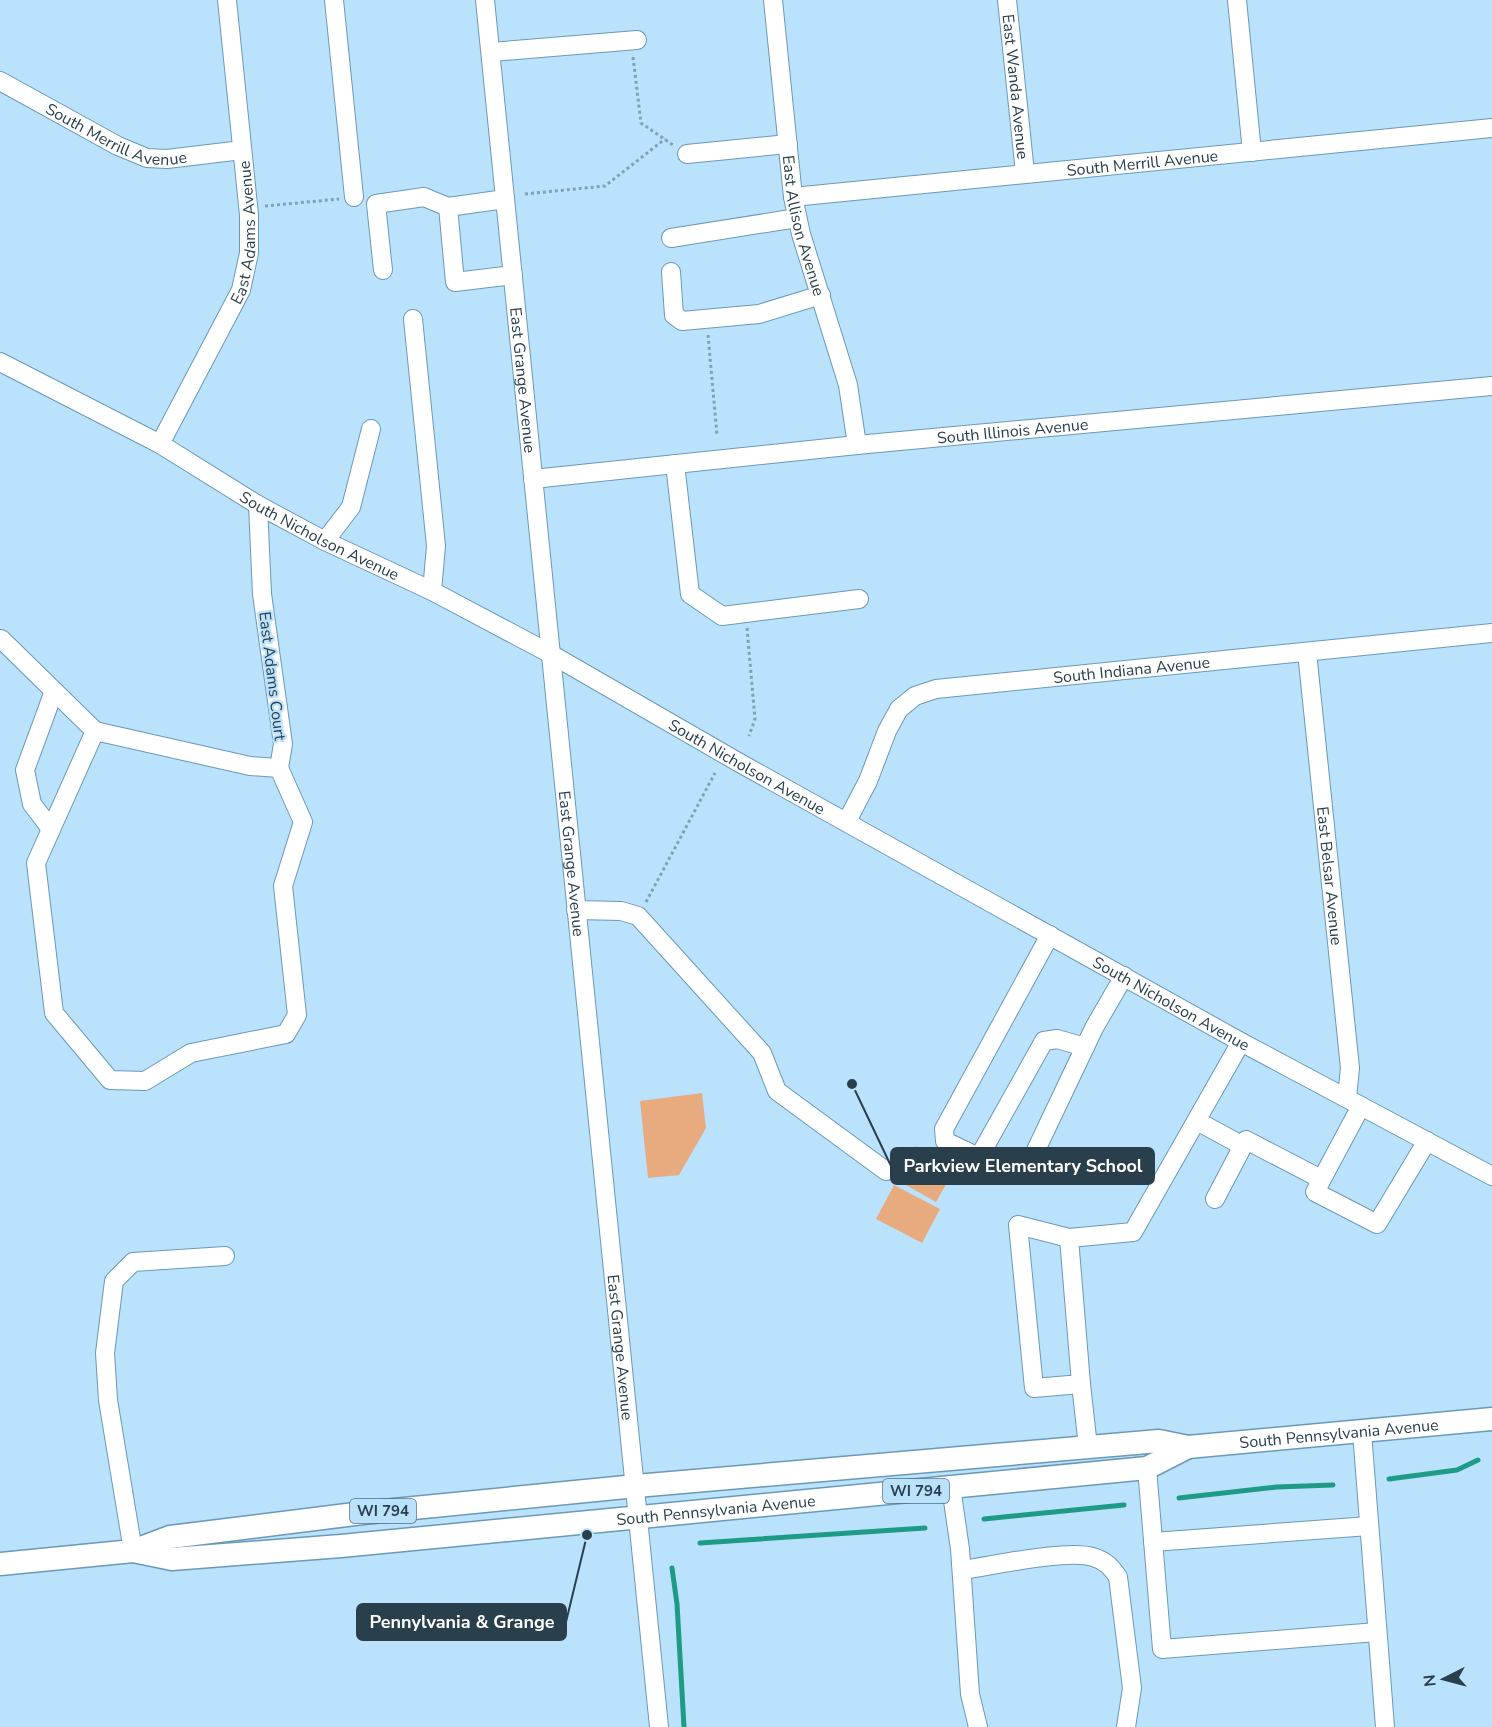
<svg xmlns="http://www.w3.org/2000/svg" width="1492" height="1727" font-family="'Nunito Sans',sans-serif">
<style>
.green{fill:#e8ab80}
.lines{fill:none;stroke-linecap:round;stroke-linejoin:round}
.stream{stroke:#1e9b84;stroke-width:5}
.minor-casing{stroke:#6999b7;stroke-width:20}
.major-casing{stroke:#6999b7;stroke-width:25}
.path{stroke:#81a1b6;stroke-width:3;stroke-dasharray:3 3;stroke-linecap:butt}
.minor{stroke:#fff;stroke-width:18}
.major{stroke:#fff;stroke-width:22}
.labels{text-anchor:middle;stroke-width:4.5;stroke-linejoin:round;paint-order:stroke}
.shield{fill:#bae2fc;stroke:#557081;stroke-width:1.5}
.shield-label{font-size:15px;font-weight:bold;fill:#2a3f4c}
.street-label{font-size:16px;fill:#2a3f4c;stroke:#bae2fc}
.leader{fill:none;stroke:#2a3f4c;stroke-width:2}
.callout-dot{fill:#2a3f4c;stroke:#bae2fc;stroke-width:2}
.callout{fill:#2a3f4c;stroke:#2a3f4c;stroke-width:2}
.callout-label{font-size:18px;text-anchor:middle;font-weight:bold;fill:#fff}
</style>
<rect width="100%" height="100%" fill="#bae2fc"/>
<path class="green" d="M702,1093L706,1128L679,1175L648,1178L640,1101Z
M916,1146L955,1169L936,1202L897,1180Z
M894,1185L940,1209L922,1243L876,1219Z"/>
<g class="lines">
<path class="stream" d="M1389,1479L1457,1470L1478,1460
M1179,1498L1277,1487L1333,1485
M984,1519L1124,1505
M700,1543L925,1528
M672,1568L677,1604L684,1727"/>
<defs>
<g id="minor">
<path d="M334,0L354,197"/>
<path id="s1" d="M485,0L659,1727"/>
<path id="s2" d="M773,0L793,197L801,234L848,385L857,445"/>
<path id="s3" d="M1007,0L1025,173"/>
<path d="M1237,0L1252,152"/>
<path d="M491,52L637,40"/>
<path id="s4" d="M0,81L118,146L147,158L167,159L242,150"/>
<path d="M687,154L788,144"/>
<path id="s5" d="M793,197L1492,128"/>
<path d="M505,199L448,207L455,282L513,275"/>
<path d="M671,238L797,218"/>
<path d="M383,270L376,204L424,197L448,207"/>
<path d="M671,272L674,315L682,321L759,314L821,295"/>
<path d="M413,319L436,546L432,591"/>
<path id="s6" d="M0,362L160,444L258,505L325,541L432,591L549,653L738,762L1241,1042L1492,1176"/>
<path id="s7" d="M160,444L241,290L249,253V215L227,0"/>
<path d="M675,464L690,594L722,616L859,599"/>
<path id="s8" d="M533,479L857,445L1492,386"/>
<path d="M325,541L351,507L371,429"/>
<path d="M1,639L95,731"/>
<path id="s9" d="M1307,652L1350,1068L1347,1098"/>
<path d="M95,731L36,863L54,1013L110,1080L145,1081L191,1053L286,1034L297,1015L283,886L303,822L279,768"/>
<path d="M95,731L250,766L279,768L283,744L262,594L258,505"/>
<path id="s10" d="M847,821L868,781L887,731L899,709L915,696L936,689L1492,633"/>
<path d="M51,829L32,804L25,770L54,691"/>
<path d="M576,910L621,911L638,916L762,1053L777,1091L886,1171"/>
<path d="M1050,935L944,1129L945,1141L1016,1175H1021L1027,1169L1094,1028L1124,976"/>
<path d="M1361,1106L1315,1192L1377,1224L1427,1141"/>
<path d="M1197,1121L1243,1146"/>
<path d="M979,1157L1044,1041L1057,1039L1085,1047"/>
<path d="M1215,1199L1246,1140L1321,1179"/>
<path d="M1069,1238L1081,1384L1034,1388L1018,1225L1069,1238L1133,1232L1241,1042"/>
<path d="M1081,1384L1088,1447"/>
<path d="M1362,1432L1385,1727"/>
<path d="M1147,1468L1162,1649L1377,1632"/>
<path d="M951,1487L960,1549L970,1694L978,1727"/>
<path d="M1153,1542L1369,1526"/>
<path d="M133,1551L108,1400L105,1353L114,1281L133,1262L225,1256"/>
<path d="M962,1570C992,1566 1067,1549 1093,1557C1106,1561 1111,1567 1118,1577L1132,1688L1126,1727"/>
</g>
<g id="major">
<path id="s11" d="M133,1551L172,1559L341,1546L1147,1468L1188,1447"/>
<path id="s12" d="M0,1564L133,1551L170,1537L363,1513L636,1486L1159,1441L1188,1447L1492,1419"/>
</g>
</defs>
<use href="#minor" class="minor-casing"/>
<use href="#major" class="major-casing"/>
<path class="path" d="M633,57L641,123L673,145
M525,194L605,186L665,139
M265,206L339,199
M708,335L717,435
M747,628L755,719L749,736
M646,902L715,773"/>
<use href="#minor" class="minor"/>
<use href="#major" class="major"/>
</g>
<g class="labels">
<g class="shield">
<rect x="883" y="1479" width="66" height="24" rx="4.5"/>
<rect x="350" y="1499" width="66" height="24" rx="4.5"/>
</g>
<g class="shield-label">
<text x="916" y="1496">WI 794</text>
<text x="383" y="1516">WI 794</text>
</g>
<g class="street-label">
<text dy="6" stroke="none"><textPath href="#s3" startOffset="87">East Wanda Avenue</textPath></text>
<text dy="6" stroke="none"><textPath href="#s4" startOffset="130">South Merrill Avenue</textPath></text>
<text dy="6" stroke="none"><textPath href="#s5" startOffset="351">South Merrill Avenue</textPath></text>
<text dy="6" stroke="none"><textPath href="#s2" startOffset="228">East Allison Avenue</textPath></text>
<text dy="6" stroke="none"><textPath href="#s7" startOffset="232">East Adams Avenue</textPath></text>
<text dy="6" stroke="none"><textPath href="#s1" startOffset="382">East Grange Avenue</textPath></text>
<text dy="6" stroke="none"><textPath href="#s8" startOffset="482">South Illinois Avenue</textPath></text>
<text dy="6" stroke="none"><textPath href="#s6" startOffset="364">South Nicholson Avenue</textPath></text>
<text dy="6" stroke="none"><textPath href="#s10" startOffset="363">South Indiana Avenue</textPath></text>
<text transform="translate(273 676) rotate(83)" y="6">East Adams Court</text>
<text dy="6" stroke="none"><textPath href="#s6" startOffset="850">South Nicholson Avenue</textPath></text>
<text dy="6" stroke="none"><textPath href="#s1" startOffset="868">East Grange Avenue</textPath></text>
<text dy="6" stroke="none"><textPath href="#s9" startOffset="225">East Belsar Avenue</textPath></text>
<text dy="6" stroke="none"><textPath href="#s6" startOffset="1336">South Nicholson Avenue</textPath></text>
<text dy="6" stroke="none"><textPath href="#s1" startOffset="1354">East Grange Avenue</textPath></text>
<text dy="6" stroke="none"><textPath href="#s12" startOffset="1348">South Pennsylvania Avenue</textPath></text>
<text dy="6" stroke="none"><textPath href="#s11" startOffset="586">South Pennsylvania Avenue</textPath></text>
</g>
</g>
<path class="leader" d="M852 1084L891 1166M587 1535L566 1622"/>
<g class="callout-dot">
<circle cx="852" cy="1084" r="6"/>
<circle cx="587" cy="1535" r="6"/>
</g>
<g class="callout">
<rect x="891" y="1148" width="263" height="36" rx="6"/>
<rect x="357" y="1604" width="209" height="36" rx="6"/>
</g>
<g class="callout-label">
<text x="1023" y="1172">Parkview Elementary School</text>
<text x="462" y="1628">Pennylvania &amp; Grange</text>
</g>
<g transform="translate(1444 1679) rotate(264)" stroke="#bae2fc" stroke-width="4.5" paint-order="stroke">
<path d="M0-4.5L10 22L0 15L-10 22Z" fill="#2a3f4c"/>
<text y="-9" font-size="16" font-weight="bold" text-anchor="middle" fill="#2a3f4c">N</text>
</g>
</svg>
